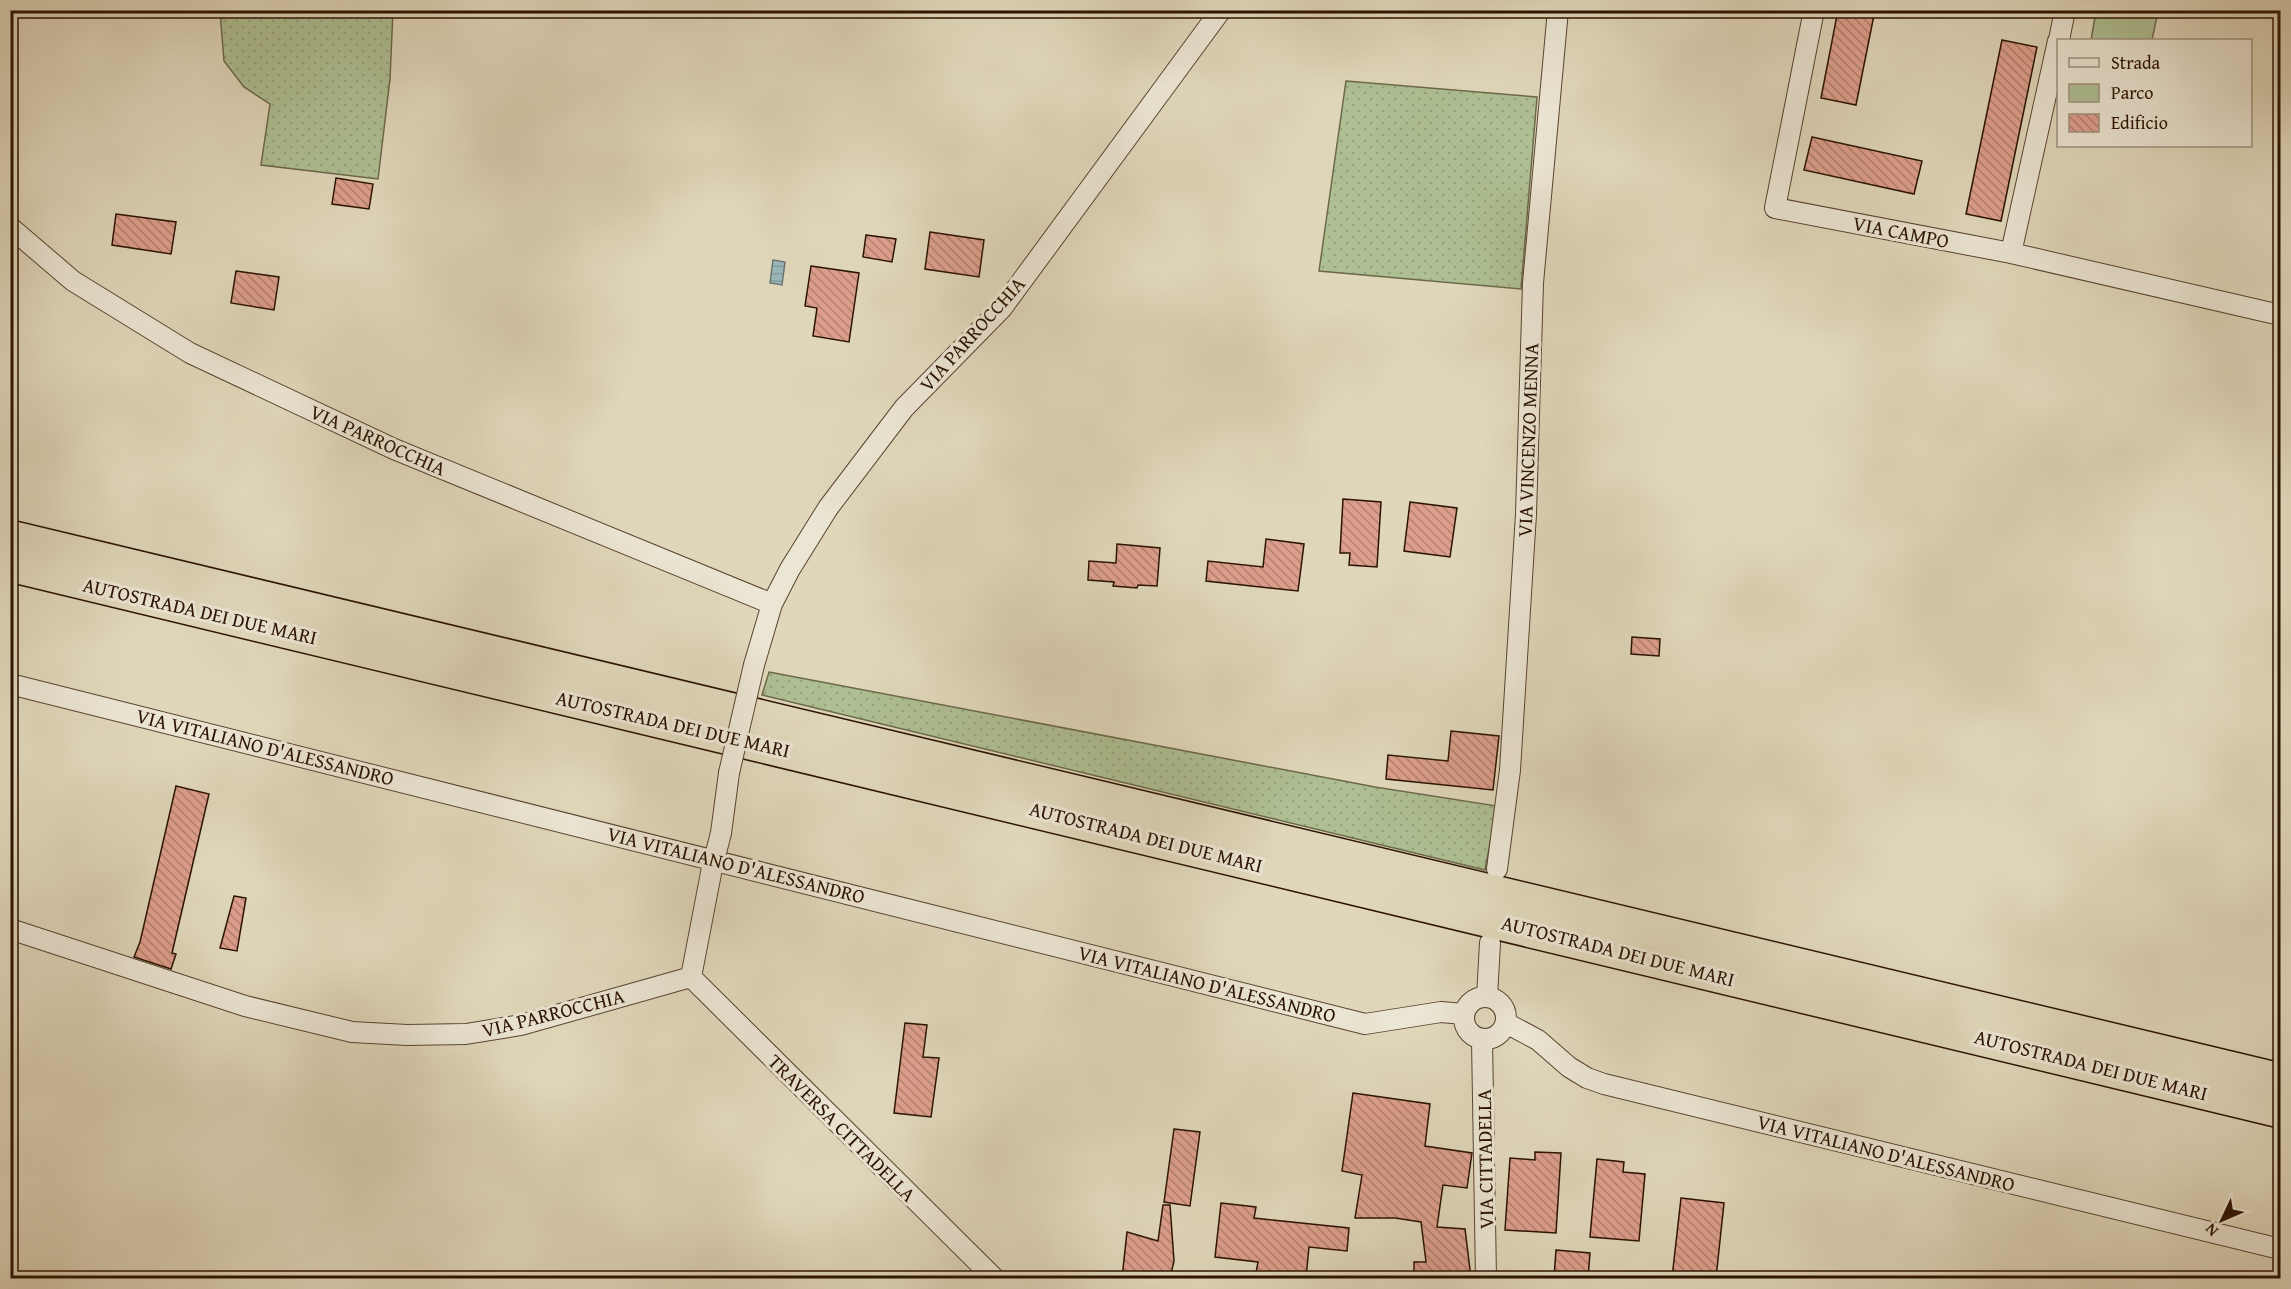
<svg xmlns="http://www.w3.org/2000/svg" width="2291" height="1289" font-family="'Gentium Book Plus',serif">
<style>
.green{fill:url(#green-dots);stroke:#6c694a;stroke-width:1.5}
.pitch{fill:#aebf93;stroke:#6c694a;stroke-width:1.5}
.water{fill:url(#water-rules);stroke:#6d7571;stroke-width:1.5}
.building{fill:url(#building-back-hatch);stroke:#2b1301;stroke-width:1.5}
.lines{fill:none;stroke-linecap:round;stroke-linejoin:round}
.street-casing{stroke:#584430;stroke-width:22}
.highway-casing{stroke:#2b1301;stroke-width:36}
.street{stroke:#ebe5d3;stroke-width:20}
.highway{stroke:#e0d7bb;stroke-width:33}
.street-bridge-casing{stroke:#584430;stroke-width:22;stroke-linecap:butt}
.street-bridge{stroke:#ebe5d3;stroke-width:20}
.labels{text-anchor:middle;stroke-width:6;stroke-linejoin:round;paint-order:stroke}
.street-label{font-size:20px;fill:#2b1301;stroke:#ebe5d3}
</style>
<defs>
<pattern id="green-dots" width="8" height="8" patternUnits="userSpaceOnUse" patternTransform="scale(1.5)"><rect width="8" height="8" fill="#aebf93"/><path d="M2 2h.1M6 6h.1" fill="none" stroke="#96a37d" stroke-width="1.8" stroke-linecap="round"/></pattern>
<pattern id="water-rules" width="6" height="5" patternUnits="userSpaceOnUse" patternTransform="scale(1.5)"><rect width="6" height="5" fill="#99b7bb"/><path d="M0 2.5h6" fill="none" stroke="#849c9f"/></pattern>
<pattern id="building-back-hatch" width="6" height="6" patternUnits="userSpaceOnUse" patternTransform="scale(1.5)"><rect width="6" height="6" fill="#dd9f8d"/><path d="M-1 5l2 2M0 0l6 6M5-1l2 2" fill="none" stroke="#b38071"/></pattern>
</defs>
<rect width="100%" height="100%" fill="#e0d7bb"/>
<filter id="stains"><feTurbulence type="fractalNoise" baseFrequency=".00333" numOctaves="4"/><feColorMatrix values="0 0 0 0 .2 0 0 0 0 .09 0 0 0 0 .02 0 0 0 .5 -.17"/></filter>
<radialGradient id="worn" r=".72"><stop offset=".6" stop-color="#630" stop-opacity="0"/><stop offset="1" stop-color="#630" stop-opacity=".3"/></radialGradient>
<path class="green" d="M220,11H393L390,79L378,179L261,165L270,104L244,87L224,61Z
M1346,81L1537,97L1521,289L1319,271Z
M769,672L1375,787L1497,806L1485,870L762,695Z"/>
<path class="pitch" d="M2096,11H2158L2152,40H2091Z"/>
<path class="water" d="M773,260L785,262L782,285L770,283Z"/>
<path class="building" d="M1838,10H1875L1856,105L1821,98Z
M2002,40L2037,47L2001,221L1966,214Z
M1812,137L1922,161L1914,194L1804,170Z
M336,178L373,184L369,209L332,204Z
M116,214L176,222L171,254L112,245Z
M930,232L984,240L979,277L925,269Z
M866,235L896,239L892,262L863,257Z
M811,266L859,273L849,342L813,336L817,308L805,306Z
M236,271L279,277L274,310L231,303Z
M1343,499L1381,502L1377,567L1349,565L1350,553H1340Z
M1410,502L1457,508L1450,557L1404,551Z
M1266,539L1304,544L1298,591L1206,581L1208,561L1263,567Z
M1117,544L1160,548L1157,586L1138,585L1137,588L1113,586L1114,582L1088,580L1089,561L1116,563Z
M1632,637L1660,639L1659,656L1631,654Z
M1451,731L1499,736L1493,790L1386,779L1388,755L1448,761Z
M176,786L209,794L172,953L176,954L171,969L134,957L140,942Z
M234,896L246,898L237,951L220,948Z
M905,1023L927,1025L923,1057L939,1058L931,1117L894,1113Z
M1353,1093L1430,1104L1425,1146L1472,1153L1467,1188L1443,1185L1437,1227L1465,1229L1471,1278H1414V1262H1426L1421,1222L1395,1218H1355L1362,1175L1342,1171Z
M1174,1129L1200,1132L1190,1206L1164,1202Z
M1535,1152L1561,1153L1556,1233L1505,1230L1510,1158L1535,1160Z
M1597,1159L1624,1162L1623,1172L1645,1174L1639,1241L1590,1237Z
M1681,1198L1724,1203L1716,1278H1672Z
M1221,1203L1256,1207L1254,1218L1349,1228L1347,1251L1309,1247L1306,1278H1255L1258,1262L1215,1257Z
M1163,1205H1170L1174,1261L1170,1278H1122L1127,1232L1158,1241Z
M1556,1250L1590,1253L1588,1278H1554Z"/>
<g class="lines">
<defs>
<path id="street" d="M1814,10L1775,208L2011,253L2280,315
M2059,40L2065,10
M10,227L73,281L190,353L394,449L772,604
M2011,253L2058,41
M754,665L772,604L790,569L828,508L904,408L1002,308L1221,10
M10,684L1365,1024L1441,1012L1464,1014
M721,833L729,773
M1497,869L1510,770L1526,514L1533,283L1558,10
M10,929L245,1006L352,1032L407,1035L466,1034L521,1025L691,977L712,868
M691,977L994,1278
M1464 1018a21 21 0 1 1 42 0a21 21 0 1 1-42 0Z
M1487,997L1490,943
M1506,1023L1538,1040L1569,1067L1587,1078L1604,1084L2280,1249
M1482,1040L1486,1278"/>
<path id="highway" d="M10,537L2280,1080
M10,565L2280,1111"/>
</defs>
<use href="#street" class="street-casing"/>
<use href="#highway" class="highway-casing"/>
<use href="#street" class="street"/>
<use href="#highway" class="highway"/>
<defs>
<path id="street-bridge" d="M729,773L754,665
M712,868L721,833"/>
</defs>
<use href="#street-bridge" class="street-bridge-casing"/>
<use href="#street-bridge" class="street-bridge"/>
</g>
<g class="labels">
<g class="street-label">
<text transform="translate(1901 232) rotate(11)" y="7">VIA CAMPO</text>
<text transform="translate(972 334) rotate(-48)" y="7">VIA PARROCCHIA</text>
<text transform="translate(378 440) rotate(24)" y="7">VIA PARROCCHIA</text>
<text transform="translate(1528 440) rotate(-88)" y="7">VIA VINCENZO MENNA</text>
<text transform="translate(200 611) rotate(13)" y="7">AUTOSTRADA DEI DUE MARI</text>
<text transform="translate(673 724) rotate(13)" y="7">AUTOSTRADA DEI DUE MARI</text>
<text transform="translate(265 747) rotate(14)" y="7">VIA VITALIANO D'ALESSANDRO</text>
<text transform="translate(1146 837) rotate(14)" y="7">AUTOSTRADA DEI DUE MARI</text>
<text transform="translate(736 865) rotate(14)" y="7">VIA VITALIANO D'ALESSANDRO</text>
<text transform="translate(1618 951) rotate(14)" y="7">AUTOSTRADA DEI DUE MARI</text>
<text transform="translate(1207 984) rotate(14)" y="7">VIA VITALIANO D'ALESSANDRO</text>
<text transform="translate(553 1013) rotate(-14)" y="7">VIA PARROCCHIA</text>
<text transform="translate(2091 1065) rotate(14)" y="7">AUTOSTRADA DEI DUE MARI</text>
<text transform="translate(842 1128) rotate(45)" y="7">TRAVERSA CITTADELLA</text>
<text transform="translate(1886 1153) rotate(14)" y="7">VIA VITALIANO D'ALESSANDRO</text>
<text transform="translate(1485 1159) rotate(-91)" y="7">VIA CITTADELLA</text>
</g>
</g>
<rect width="2291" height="1289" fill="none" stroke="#e0d7bb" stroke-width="36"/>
<rect x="12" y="12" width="2267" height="1265" fill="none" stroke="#2b1301" stroke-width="3"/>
<rect x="18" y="18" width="2255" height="1253" fill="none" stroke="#2b1301" stroke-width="1.5"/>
<rect x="2057" y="39" width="195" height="108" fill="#ebe5d3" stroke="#9e917f" stroke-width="1.5"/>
<rect x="2069" y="58" width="30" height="9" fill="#ebe5d3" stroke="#9e917f" stroke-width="1.5"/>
<text x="2111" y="69" font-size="18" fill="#2b1301">Strada</text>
<rect x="2069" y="84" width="30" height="18" fill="#aebf93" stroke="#9e917f" stroke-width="1.5"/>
<text x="2111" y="99" font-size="18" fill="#2b1301">Parco</text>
<rect x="2069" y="114" width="30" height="18" fill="url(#building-back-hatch)" stroke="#9e917f" stroke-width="1.5"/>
<text x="2111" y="129" font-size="18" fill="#2b1301">Edificio</text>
<g transform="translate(2222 1220) rotate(226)" stroke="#ebe5d3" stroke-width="4.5" paint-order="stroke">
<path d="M0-4.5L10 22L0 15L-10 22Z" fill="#2b1301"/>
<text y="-9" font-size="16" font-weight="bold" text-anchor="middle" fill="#2b1301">N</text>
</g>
<rect width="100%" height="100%" filter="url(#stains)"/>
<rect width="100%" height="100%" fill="url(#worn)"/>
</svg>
